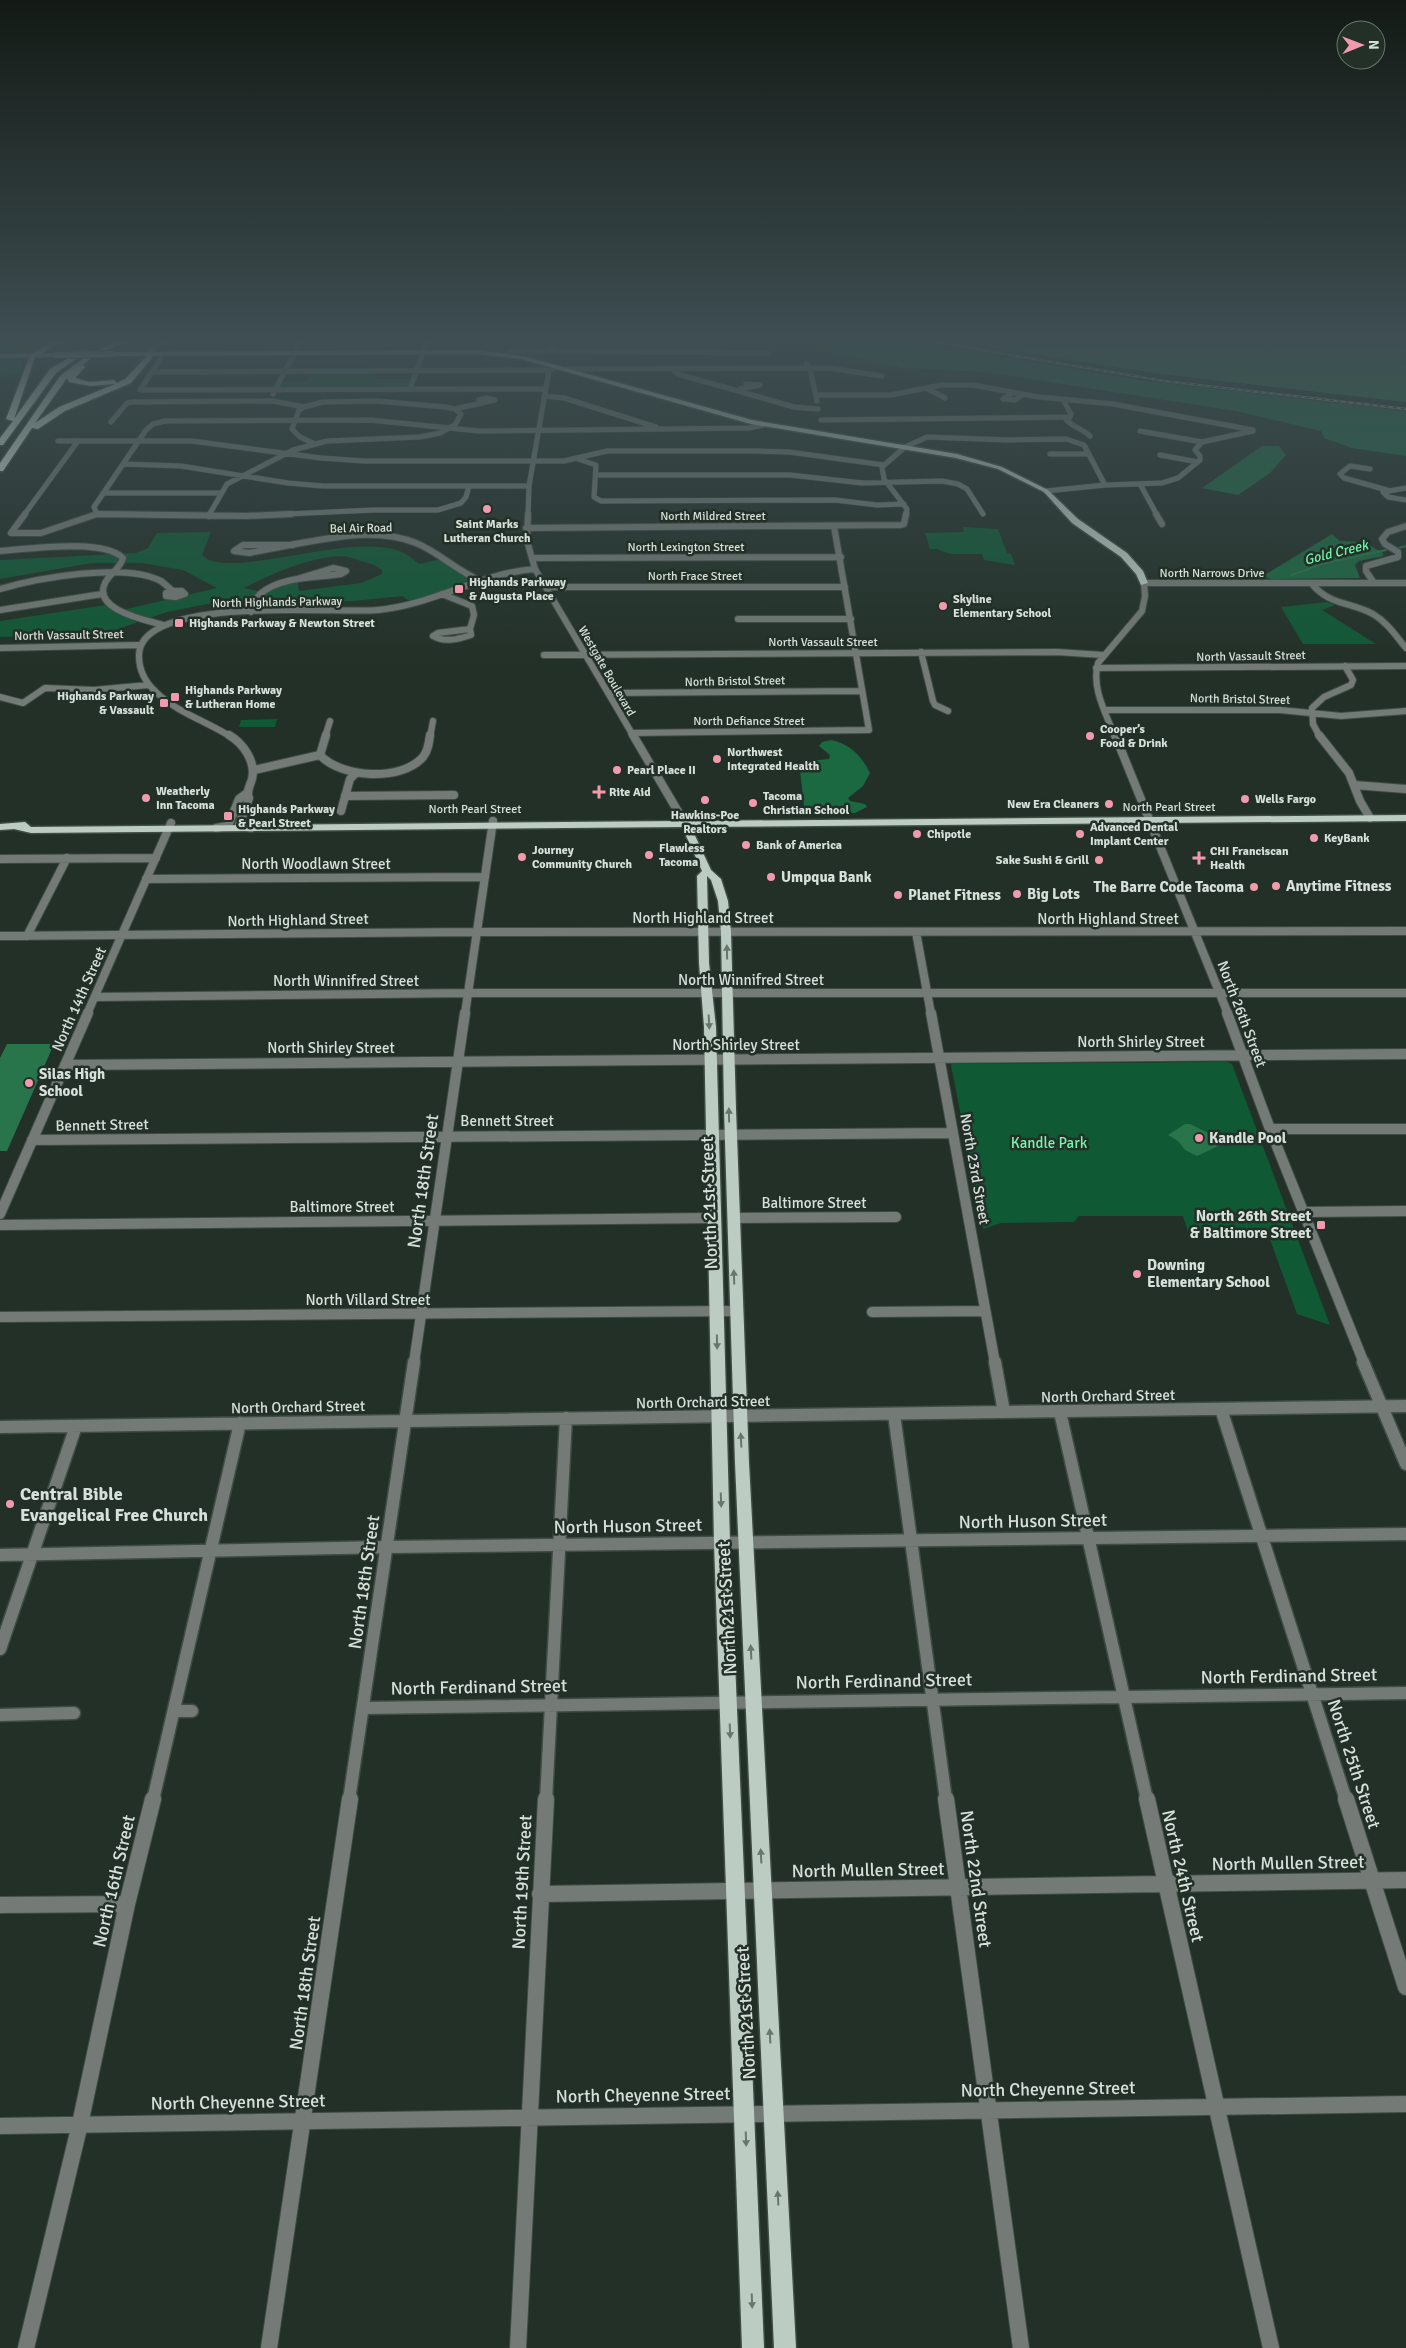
<svg xmlns="http://www.w3.org/2000/svg" width="1406" height="2348" font-family="Signika,sans-serif">
<style>
.green{fill:#105935;fill-rule:evenodd}
.forest{fill:#1a6941}
.water{fill:#28754b}
.lines{fill:none;stroke-linecap:round;stroke-linejoin:round}
.stream{stroke:#28754b;stroke-width:2}
.minor-far5-casing{stroke:#3f4c44;stroke-width:6}
.minor-far4-casing{stroke:#3f4c44;stroke-width:8}
.minor-far3-casing{stroke:#3f4c44;stroke-width:10}
.minor-far2-casing{stroke:#3f4c44;stroke-width:12}
.minor-far1-casing{stroke:#3f4c44;stroke-width:15}
.minor-casing{stroke:#3f4c44;stroke-width:18}
.major-casing{stroke:#3f4c44;stroke-width:3}
.highway-casing{stroke:#3f4c44;stroke-width:3}
.minor-far5{stroke:#747b76;stroke-width:5}
.minor-far4{stroke:#747b76;stroke-width:6}
.minor-far3{stroke:#747b76;stroke-width:8}
.minor-far2{stroke:#747b76;stroke-width:10}
.minor-far1{stroke:#747b76;stroke-width:12}
.minor{stroke:#747b76;stroke-width:16}
.major{fill:#bdccc2;fill-rule:evenodd}
.highway{fill:#daebdf;fill-rule:evenodd}
.rail-casing{stroke:#8d9890;stroke-width:2.5}
.rail{stroke:#223027;stroke-width:1;stroke-dasharray:4;stroke-linecap:butt}
.major-bridge-casing{stroke:#3f4c44;stroke-width:8;stroke-linecap:butt}
.major-bridge{stroke:#bdccc2;stroke-width:6}
.oneway{fill:#68766d}
.poi-dot{fill:#f29aad;stroke:#223027;stroke-width:2}
.labels{text-anchor:middle;stroke-width:5;stroke-linejoin:round;paint-order:stroke}
.far-street-label{font-size:12px;fill:#d7e0da;stroke:#223027}
.far-poi-label{font-size:12px;font-weight:bold;fill:#d7e0da;stroke:#223027;text-anchor:start}
.far-water-label{font-size:14px;font-style:italic;fill:#71f2a9;stroke:#223027}
.street-label{font-size:15px;fill:#d7e0da;stroke:#223027}
.poi-label{font-size:15px;font-weight:bold;fill:#d7e0da;stroke:#223027;text-anchor:start}
.park-label{font-size:15px;fill:#76f7ad;stroke:#223027}
.near-street-label{font-size:18px;fill:#d7e0da;stroke:#223027}
.near-poi-label{font-size:18px;font-weight:bold;fill:#d7e0da;stroke:#223027;text-anchor:start}
</style>
<rect width="100%" height="100%" fill="#223027"/>
<path class="green" d="M0,358L23,359L20,374L0,375Z
M377,371L374,379H411L407,388H279L283,381H307L311,372Z
M963,527L998,529L1007,553L1011,554L1015,565L984,560L982,554H950L937,549H930L925,533L964,532Z
M211,532L202,555C228,583 358,527 406,554C411,557 415,561 419,564L441,559L479,580L415,604L402,596L354,601L207,604L167,612L104,634L0,637V621L106,605L118,611L217,588L183,570L142,563H92L0,579V560L136,553L148,548L157,533ZM345,556L374,565L382,570V574L361,583L299,591L297,579L261,592L244,588C273,573 312,556 345,556Z
M1327,602L1335,605L1322,610L1376,644H1303L1281,607Z
M277,719L275,727H239L241,720Z
M1227,1062L1232,1064L1330,1325L1297,1314L1268,1234L1242,1230L1188,1231L1183,1216H1079L1074,1222L1001,1223L983,1229L951,1065L952,1064Z"/>
<path class="forest" d="M6,338H54L15,354H0V345Z
M740,338H896L1146,381L1406,411V456L1352,448L1324,438L1321,431L1236,411L986,372L903,368L792,343Z
M1262,446H1279L1286,455L1270,473L1238,495L1202,488Z
M1332,534L1340,541L1364,542L1383,553V556L1359,561L1355,565L1360,578L1271,579L1263,576Z
M831,740C851,744 862,757 870,773L863,786L848,798L850,801L865,804L867,807L855,813L805,814L799,762L829,759L830,755L819,746L822,742Z"/>
<path class="water" d="M932,338H1406V402L1161,374Z
M7,1044H54L7,1151H0V1058Z
M1185,1124H1190L1210,1134L1227,1136L1216,1147L1197,1156L1185,1150L1178,1141L1168,1135Z"/>
<g class="lines">
<path class="stream" d="M1399,548L1406,546
M1292,575L1322,564L1386,550"/>
<defs>
<path id="minor-far5" d="M551,351L553,338
M149,354L155,346L169,338
M506,354L514,351L768,353
M161,358L140,390L546,389
M806,364L810,368L817,401
M565,369L829,368L882,376
M672,369L678,374L794,407L818,409
M152,372L549,370
M926,388L945,398
M410,389L428,338
M740,389L760,385L746,384L748,387
M1013,393L1003,399L1015,400L1022,395
M273,394L301,341
M816,395H891L941,385H973L1039,397L1113,404L1253,430
M544,396L564,398L656,427
M304,407L299,410L292,429L300,437L313,443
M455,409L495,400L487,398L479,400L481,402
M1065,418C1071,427 1082,428 1090,436
M821,420L1070,417L1071,414L1063,400
M111,422L127,403L132,402L273,401L304,407L323,402L376,401L446,407L455,409L461,414L455,425L440,433L420,437L327,441L293,450L227,484L209,515
M1140,431L1202,442
M58,441H192L321,458L364,461H564L607,451H756L789,452L884,465
M1050,454H1089
M1160,455L1198,462
M578,459L596,465L594,497L601,501L835,500L877,505L904,504
M123,464L181,466L288,483L323,486H529
M1370,469L1350,466L1340,474L1344,478L1387,490
M596,475H790L862,483L942,481L958,484L967,489L983,514
M1140,484L1157,515
M1406,488L1383,492L1388,497L1406,500
M1046,491L1105,485L1162,483L1178,478L1200,460V456L1195,450L1202,442L1253,431
M103,493H220
M97,514L184,515
M24,515L78,441
M94,515L97,514L94,507L146,430L153,424L165,421L370,420L479,431L749,428L763,425
M265,515L374,510H438L461,503L466,497L469,486
M528,515L529,486L549,370L556,367
M906,515L907,509L884,479L882,467L905,447L927,437L1008,440L1066,439L1084,445L1105,485"/>
<path id="minor-far4" d="M25,514L11,533H41L97,514
M97,514L247,516L291,514
M528,514L527,541L535,569L634,737
M1156,514L1162,524
M209,516L210,514
M526,528L901,525L904,524L906,514
M243,545H290L249,553L234,551Z
M290,545H293
M290,545C330,538 376,527 416,543C438,552 456,570 479,580
M0,551C29,549 103,538 123,558C120,569 110,573 105,583C92,610 146,620 163,625
M532,558L841,557
M1311,583C1330,606 1349,601 1373,614C1387,622 1396,636 1406,648
M1374,583L1366,571V566L1398,557V552L1385,544L1382,539L1388,532L1406,526
M546,587H845
M0,589C38,578 125,562 161,581C165,584 169,588 173,591
M173,591H182L185,594L176,597L166,596V593Z
M442,594L472,606L474,615L470,629
M0,610L102,594
M251,612C253,606 255,598 260,594C281,576 316,578 341,574L346,571L333,568L297,579
M738,619H851
M470,629L471,635C459,639 445,643 433,636L438,633Z
M0,648L139,645
M921,652L933,701L935,705L948,711
M544,655L1057,652L1103,655
M1096,668L1406,666
M608,693L862,691
M0,697L23,703L45,688L94,690L148,685
M1104,710H1280L1341,716L1406,711
M631,733L869,730L834,526
M231,737C208,722 176,712 156,692C146,683 139,670 139,656C138,594 336,614 378,610C433,605 480,573 535,569
M325,737L330,721
M430,737L433,721
M1115,737C1106,713 1091,688 1098,663L1142,611L1145,596L1144,583H1406
M1320,737L1313,724L1312,708L1324,697L1351,685L1353,680L1345,666"/>
<path id="minor-far3" d="M229,735C244,744 256,762 252,779C250,786 246,791 249,798L239,825L251,828
M326,735L320,755C341,778 401,782 423,757C428,751 429,743 430,735
M633,735L683,820
M1115,735L1228,1014
M1319,735L1349,773L1360,801L1370,818
M254,770L320,755
M1354,785L1406,789
M345,796L454,795
M341,811L350,779L356,773
M216,828L228,826L239,799L247,793
M0,859L156,858
M146,879L485,877
M916,932L931,1014
M0,936L477,932L1406,931
M27,936L67,858
M96,997L468,993H1406
M87,1014L171,823
M465,1014L493,821"/>
<path id="minor-far2" d="M931,1013L995,1363
M1227,1013L1270,1129L1364,1363
M65,1065L1406,1054
M1270,1129H1406
M32,1140L953,1133
M1304,1212L1406,1211
M0,1214L88,1013
M733,1218L896,1217
M0,1225L714,1218
M872,1312L985,1311
M0,1317L735,1311
M414,1363L465,1013"/>
<path id="minor-far1" d="M995,1362L1004,1412
M1363,1362L1406,1464
M1221,1409L1346,1800
M1060,1412L1147,1800
M894,1414L946,1800
M0,1427L1406,1406
M0,1555L387,1547L1406,1534
M0,1649L76,1426
M363,1708L1406,1693
M175,1711H192
M0,1715L74,1713
M153,1800L240,1423
M349,1800L414,1362
M546,1800L566,1418"/>
<path id="minor" d="M946,1799L1021,2348
M1147,1799L1271,2348
M1346,1799L1406,1987
M540,1894L1406,1880
M0,1905L127,1904
M0,2126L1406,2104
M26,2348L80,2124L127,1904L153,1799
M269,2348L350,1799
M518,2348L546,1799"/>
<path id="major" d="M477,350L523,356L752,420L957,454L1002,467L1048,490L1078,519L1127,553L1143,571L1148,583L1141,585L1136,574L1121,557L1072,523L1044,492L998,469L956,458L751,424L521,359L477,354L112,356L109,354L112,352Z
M0,354L56,353L59,355L56,357L0,358Z
M1406,815V821L691,827L711,870L721,879L728,901L731,932L736,1109L749,1463L796,2348H774L735,1463L724,1109L721,932L718,901L711,880L707,876L709,963L716,1027L730,1543L764,2348H742L714,1543L704,1027L699,963L697,876L702,871L682,827L31,833L14,829L0,830V824L25,822L31,827L679,821L680,818L683,817L688,821Z"/>
<path id="highway" d="M66,338H77L55,345L35,357L14,419L50,369L82,350L87,351L56,373L3,445H0V438L13,421L6,419L30,355L51,343Z
M124,338H133L92,357L83,365L85,367L75,378L90,382L114,380L117,383L125,379L146,357L147,353H151L152,358L131,383L65,411L38,429L32,428L3,471H0V463L60,376L88,355ZM67,378L69,382L90,386L115,384L59,407L35,423Z"/>
</defs>
<use href="#minor-far5" class="minor-far5-casing"/>
<use href="#minor-far4" class="minor-far4-casing"/>
<use href="#minor-far3" class="minor-far3-casing"/>
<use href="#minor-far2" class="minor-far2-casing"/>
<use href="#minor-far1" class="minor-far1-casing"/>
<use href="#minor" class="minor-casing"/>
<use href="#major" class="major-casing"/>
<use href="#highway" class="highway-casing"/>
<use href="#minor-far5" class="minor-far5"/>
<use href="#minor-far4" class="minor-far4"/>
<use href="#minor-far3" class="minor-far3"/>
<use href="#minor-far2" class="minor-far2"/>
<use href="#minor-far1" class="minor-far1"/>
<use href="#minor" class="minor"/>
<use href="#major" class="major"/>
<use href="#highway" class="highway"/>
<defs>
<path id="rail" d="M910,338L1164,381L1406,409"/>
</defs>
<use href="#rail" class="rail-casing"/>
<use href="#rail" class="rail"/>
<defs>
<path id="major-bridge" d="M56,355L112,354"/>
</defs>
<use href="#major-bridge" class="major-bridge-casing"/>
<use href="#major-bridge" class="major-bridge"/>
</g>
<defs><path id="oneway-solid" d="M-6-.8H1V-3.2L6.5 0L1 3.2V.8H-6Z" transform="scale(1.25)"/></defs>
<g class="oneway">
<use href="#oneway-solid" transform="translate(727 952) rotate(-91)"/>
<use href="#oneway-solid" transform="translate(709 1022) rotate(87)"/>
<use href="#oneway-solid" transform="translate(729 1115) rotate(-91)"/>
<use href="#oneway-solid" transform="translate(734 1277) rotate(-92)"/>
<use href="#oneway-solid" transform="translate(717 1342) rotate(89)"/>
<use href="#oneway-solid" transform="translate(741 1440) rotate(-93)"/>
<use href="#oneway-solid" transform="translate(721 1500) rotate(88)"/>
<use href="#oneway-solid" transform="translate(751 1652) rotate(-93)"/>
<use href="#oneway-solid" transform="translate(730 1731) rotate(88)"/>
<use href="#oneway-solid" transform="translate(761 1856) rotate(-93)"/>
<use href="#oneway-solid" transform="translate(770 2036) rotate(-93)"/>
<use href="#oneway-solid" transform="translate(746 2139) rotate(88)"/>
<use href="#oneway-solid" transform="translate(778 2198) rotate(-93)"/>
<use href="#oneway-solid" transform="translate(752 2301) rotate(88)"/>
</g>
<linearGradient id="sky" x2="0" y2="1"><stop stop-color="#131a15"/><stop offset="0.51" stop-color="#3e4e52"/><stop offset="1" stop-color="#3e4e52" stop-opacity="0"/></linearGradient>
<rect width="1406" height="667" fill="url(#sky)"/>
<g class="poi-dot">
<circle cx="487" cy="509" r="5"/>
<rect x="454" y="584" width="10" height="10" rx="2.5"/>
<circle cx="943" cy="606" r="5"/>
<rect x="174" y="618" width="10" height="10" rx="2.5"/>
<rect x="170" y="692" width="10" height="10" rx="2.5"/>
<rect x="159" y="698" width="10" height="10" rx="2.5"/>
<circle cx="1090" cy="736" r="5"/>
<circle cx="717" cy="759" r="5"/>
<circle cx="617" cy="770" r="5"/>
<path d="M596.5 784.5h5v5h5v5h-5v5h-5v-5h-5v-5h5z"/>
<circle cx="146" cy="798" r="5"/>
<circle cx="1245" cy="799" r="5"/>
<circle cx="705" cy="800" r="5"/>
<circle cx="753" cy="803" r="5"/>
<circle cx="1109" cy="804" r="5"/>
<rect x="223" y="811" width="10" height="10" rx="2.5"/>
<circle cx="917" cy="834" r="5"/>
<circle cx="1080" cy="834" r="5"/>
<circle cx="1314" cy="838" r="5"/>
<circle cx="746" cy="845" r="5"/>
<circle cx="649" cy="855" r="5"/>
<circle cx="522" cy="857" r="5"/>
<path d="M1196.5 850.5h5v5h5v5h-5v5h-5v-5h-5v-5h5z"/>
<circle cx="1099" cy="860" r="5"/>
<circle cx="771" cy="877" r="5"/>
<circle cx="1276" cy="886" r="5"/>
<circle cx="1254" cy="887" r="5"/>
<circle cx="1017" cy="894" r="5"/>
<circle cx="898" cy="895" r="5"/>
<circle cx="29" cy="1083" r="5"/>
<circle cx="1199" cy="1138" r="5"/>
<rect x="1316" y="1220" width="10" height="10" rx="2.5"/>
<circle cx="1137" cy="1274" r="5"/>
<circle cx="10" cy="1504" r="5"/>
</g>
<g class="labels">
<g class="far-street-label">
<text x="713" y="520">North Mildred Street</text>
<text transform="translate(361 528) rotate(-1)" y="4">Bel Air Road</text>
<text x="686" y="551">North Lexington Street</text>
<text x="1212" y="577">North Narrows Drive</text>
<text x="695" y="580">North Frace Street</text>
<text transform="translate(277 602) rotate(-1)" y="4">North Highlands Parkway</text>
<text transform="translate(69 635) rotate(-1)" y="4">North Vassault Street</text>
<text x="823" y="646">North Vassault Street</text>
<text transform="translate(1251 656) rotate(-1)" y="4">North Vassault Street</text>
<text transform="translate(607 671) rotate(60)" y="4">Westgate Boulevard</text>
<text transform="translate(735 681) rotate(-1)" y="4">North Bristol Street</text>
<text transform="translate(1240 699) rotate(1)" y="4">North Bristol Street</text>
<text x="749" y="725">North Defiance Street</text>
<text x="1169" y="811">North Pearl Street</text>
<text x="475" y="813">North Pearl Street</text>
</g>
<g class="far-poi-label">
<text x="487" y="528" text-anchor="middle">Saint Marks<tspan x="487" dy="14">Lutheran Church</tspan></text>
<text x="469" y="586">Highands Parkway<tspan x="469" dy="14">&amp; Augusta Place</tspan></text>
<text x="953" y="603">Skyline<tspan x="953" dy="14">Elementary School</tspan></text>
<text x="189" y="627">Highands Parkway &amp; Newton Street</text>
<text x="185" y="694">Highands Parkway<tspan x="185" dy="14">&amp; Lutheran Home</tspan></text>
<text x="154" y="700" text-anchor="end">Highands Parkway<tspan x="154" dy="14">&amp; Vassault</tspan></text>
<text x="1100" y="733">Cooper’s<tspan x="1100" dy="14">Food &amp; Drink</tspan></text>
<text x="727" y="756">Northwest<tspan x="727" dy="14">Integrated Health</tspan></text>
<text x="627" y="774">Pearl Place II</text>
<text x="156" y="795">Weatherly<tspan x="156" dy="14">Inn Tacoma</tspan></text>
<text x="609" y="796">Rite Aid</text>
<text x="763" y="800">Tacoma<tspan x="763" dy="14">Christian School</tspan></text>
<text x="1255" y="803">Wells Fargo</text>
<text x="1099" y="808" text-anchor="end">New Era Cleaners</text>
<text x="238" y="813">Highands Parkway<tspan x="238" dy="14">&amp; Pearl Street</tspan></text>
<text x="705" y="819" text-anchor="middle">Hawkins-Poe<tspan x="705" dy="14">Realtors</tspan></text>
<text x="1090" y="831">Advanced Dental<tspan x="1090" dy="14">Implant Center</tspan></text>
<text x="927" y="838">Chipotle</text>
<text x="1324" y="842">KeyBank</text>
<text x="756" y="849">Bank of America</text>
<text x="659" y="852">Flawless<tspan x="659" dy="14">Tacoma</tspan></text>
<text x="532" y="854">Journey<tspan x="532" dy="14">Community Church</tspan></text>
<text x="1210" y="855">CHI Franciscan<tspan x="1210" dy="14">Health</tspan></text>
<text x="1089" y="864" text-anchor="end">Sake Sushi &amp; Grill</text>
</g>
<g class="far-water-label">
<text transform="translate(1336 552) rotate(-14)" y="5">Gold Creek</text>
</g>
<g class="street-label">
<text x="316" y="869">North Woodlawn Street</text>
<text x="703" y="923">North Highland Street</text>
<text x="1108" y="924">North Highland Street</text>
<text transform="translate(298 920) rotate(-1)" y="5">North Highland Street</text>
<text x="751" y="985">North Winnifred Street</text>
<text x="346" y="986">North Winnifred Street</text>
<text transform="translate(79 999) rotate(-66)" y="5">North 14th Street</text>
<text transform="translate(1242 1014) rotate(69)" y="5">North 26th Street</text>
<text x="1141" y="1047">North Shirley Street</text>
<text x="736" y="1050">North Shirley Street</text>
<text x="331" y="1053">North Shirley Street</text>
<text x="507" y="1126">Bennett Street</text>
<text transform="translate(102 1125) rotate(-1)" y="5">Bennett Street</text>
<text transform="translate(975 1169) rotate(80)" y="5">North 23rd Street</text>
<text x="814" y="1208">Baltimore Street</text>
<text x="342" y="1212">Baltimore Street</text>
<text x="368" y="1305">North Villard Street</text>
<text transform="translate(1108 1396) rotate(-1)" y="5">North Orchard Street</text>
<text transform="translate(703 1402) rotate(-1)" y="5">North Orchard Street</text>
<text transform="translate(298 1407) rotate(-1)" y="5">North Orchard Street</text>
</g>
<g class="poi-label">
<text x="781" y="882">Umpqua Bank</text>
<text x="1286" y="891">Anytime Fitness</text>
<text x="1244" y="892" text-anchor="end">The Barre Code Tacoma</text>
<text x="1027" y="899">Big Lots</text>
<text x="908" y="900">Planet Fitness</text>
<text x="39" y="1079">Silas High<tspan x="39" dy="17">School</tspan></text>
<text x="1209" y="1143">Kandle Pool</text>
<text x="1311" y="1221" text-anchor="end">North 26th Street<tspan x="1311" dy="17">&amp; Baltimore Street</tspan></text>
<text x="1147" y="1270">Downing<tspan x="1147" dy="17">Elementary School</tspan></text>
</g>
<g class="park-label">
<text x="1049" y="1148">Kandle Park</text>
</g>
<g class="near-street-label">
<text transform="translate(423 1181) rotate(-82)" y="6">North 18th Street</text>
<text transform="translate(709 1203) rotate(-92)" y="6">North 21st Street</text>
<text transform="translate(1033 1521) rotate(-1)" y="6">North Huson Street</text>
<text transform="translate(628 1526) rotate(-1)" y="6">North Huson Street</text>
<text transform="translate(364 1582) rotate(-82)" y="6">North 18th Street</text>
<text transform="translate(727 1608) rotate(-93)" y="6">North 21st Street</text>
<text transform="translate(1289 1676) rotate(-1)" y="6">North Ferdinand Street</text>
<text transform="translate(884 1681) rotate(-1)" y="6">North Ferdinand Street</text>
<text transform="translate(479 1687) rotate(-1)" y="6">North Ferdinand Street</text>
<text transform="translate(1354 1764) rotate(72)" y="6">North 25th Street</text>
<text transform="translate(1288 1863) rotate(-1)" y="6">North Mullen Street</text>
<text transform="translate(868 1870) rotate(-1)" y="6">North Mullen Street</text>
<text transform="translate(1183 1876) rotate(77)" y="6">North 24th Street</text>
<text transform="translate(976 1879) rotate(82)" y="6">North 22nd Street</text>
<text transform="translate(114 1881) rotate(-77)" y="6">North 16th Street</text>
<text transform="translate(522 1882) rotate(-87)" y="6">North 19th Street</text>
<text transform="translate(305 1983) rotate(-82)" y="6">North 18th Street</text>
<text transform="translate(746 2013) rotate(-93)" y="6">North 21st Street</text>
<text transform="translate(1048 2089) rotate(-1)" y="6">North Cheyenne Street</text>
<text transform="translate(643 2095) rotate(-1)" y="6">North Cheyenne Street</text>
<text transform="translate(238 2102) rotate(-1)" y="6">North Cheyenne Street</text>
</g>
<g class="near-poi-label">
<text x="20" y="1500">Central Bible<tspan x="20" dy="21">Evangelical Free Church</tspan></text>
</g>
</g>
<g transform="translate(1361 45) rotate(89)"><circle r="24" fill="#223027" stroke="#6a766f"/>
<path d="M0-4L9 19L0 12L-9 19Z" fill="#f29aad"/>
<text y="-8" font-size="14" font-weight="bold" text-anchor="middle" fill="#d7e0da">N</text>
</g>
</svg>
